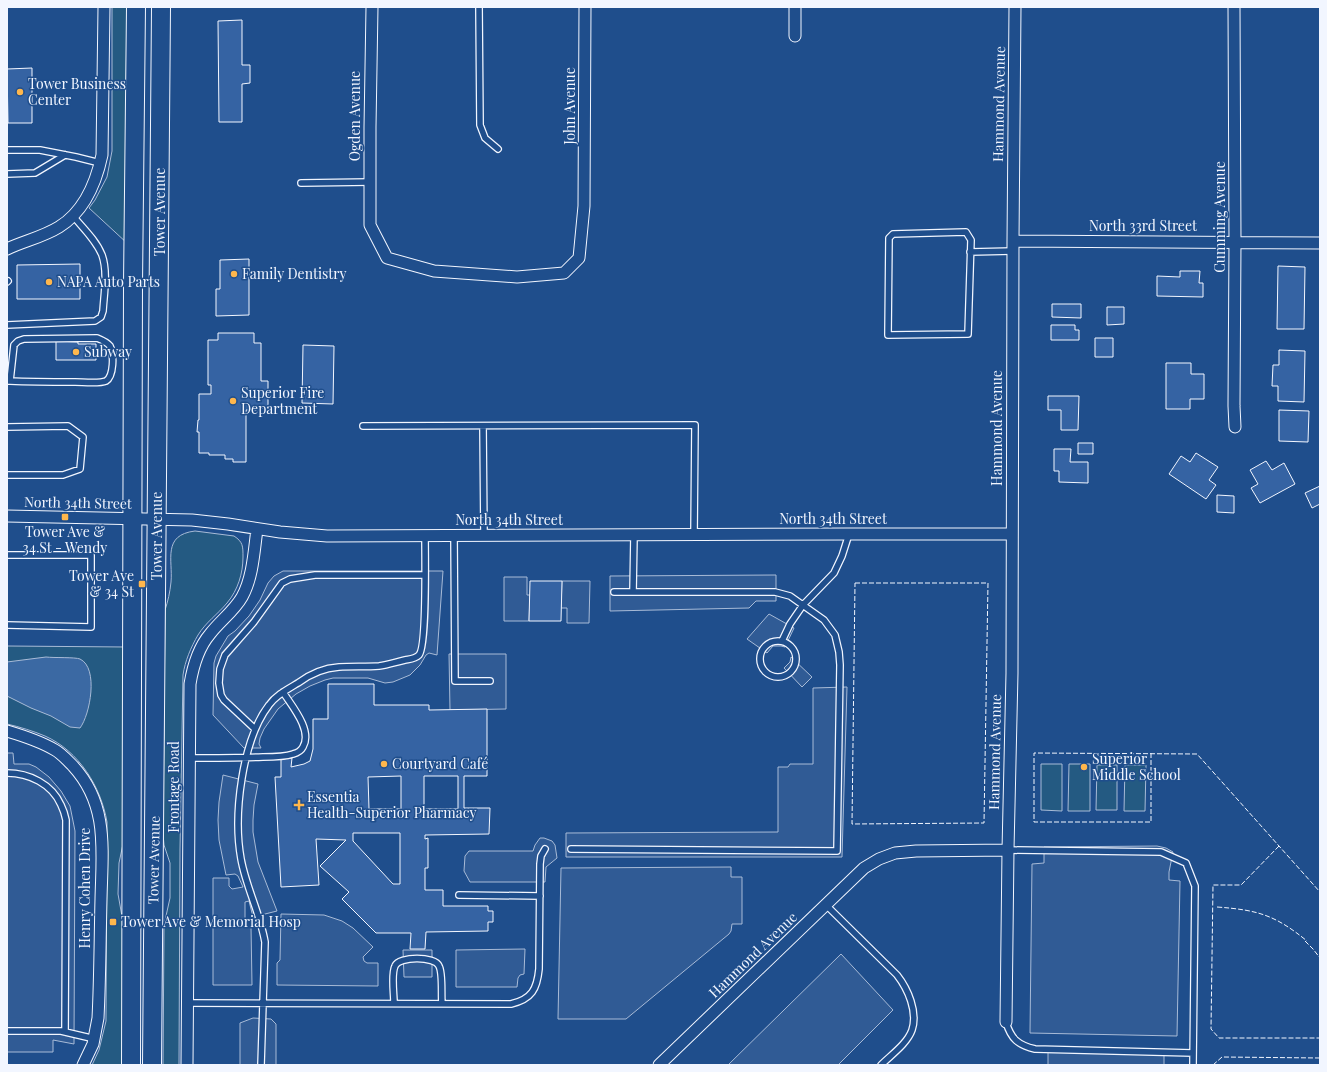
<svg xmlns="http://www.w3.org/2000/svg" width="1327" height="1072" font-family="'Playfair Display',serif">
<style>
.green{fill:#245a82;stroke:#a8bbd7}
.parking{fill:#305b95;stroke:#a8bbd7}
.water{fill:#3b69a3;stroke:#a8bbd7}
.building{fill:#3563a3;stroke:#f2f6ff;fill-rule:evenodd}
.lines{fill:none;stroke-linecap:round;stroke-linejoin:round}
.service-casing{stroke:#f2f6ff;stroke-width:8}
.minor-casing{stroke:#f2f6ff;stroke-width:13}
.primary-casing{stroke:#f2f6ff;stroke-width:20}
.service{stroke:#1f4e8c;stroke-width:5.5}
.minor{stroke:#1f4e8c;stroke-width:11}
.primary{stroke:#1f4e8c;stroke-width:18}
.fence{stroke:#f2f6ff;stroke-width:1;stroke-dasharray:5 2;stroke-linecap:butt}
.poi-dot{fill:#ffb74d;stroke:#1f4e8c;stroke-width:1.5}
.labels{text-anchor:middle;stroke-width:3;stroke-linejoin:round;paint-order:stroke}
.poi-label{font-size:14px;fill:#f2f6ff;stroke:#1f4e8c;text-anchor:start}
.street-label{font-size:14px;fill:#f2f6ff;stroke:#1f4e8c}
</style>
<rect width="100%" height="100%" fill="#1f4e8c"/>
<path class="green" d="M112,7H129L128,244L89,208L95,200L107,177L112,151Z
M195,531L234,536C243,542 243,546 243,557C243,573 238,590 227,603C218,614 206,622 198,635C191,647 185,661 183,675L180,850L179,1065H163L164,925L170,898V863L164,845L163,834L165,610C168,601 170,592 171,582C173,560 162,535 195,531Z
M7,646L126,647L123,844L119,863L118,894L123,922L124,1065H92L99,1050L106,1021L107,822C101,787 79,751 45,736C33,731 20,727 7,724Z
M1041,764H1062V811L1041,810Z
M1069,764H1090V811H1068Z
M1097,765H1117V810H1096Z
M1125,765H1146L1145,811H1124Z"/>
<path class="parking" d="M283,571H443L437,655L429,653L426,655L420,665L410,675L393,682L385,683L368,678H333L325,680L310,686L296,694L278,709L264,729L260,738L259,744L261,748H244L213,715L214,663L216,656L228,636L235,631L249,616L260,600L268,583L274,576Z
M776,575V601H756L749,608L610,611V576Z
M504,577H527V595H530L529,621H504Z
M562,581H590L589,623H567V608H561Z
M769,614L794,628L785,647L781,646H773L767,653L747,639Z
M449,654H506V709L450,710Z
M791,657L812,677L802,687L784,668L790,662Z
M847,687L842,857H566V833L778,832V767H788L790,764H813V688Z
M7,753H13L14,764H29L36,767L49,777L61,791L70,806L75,831L74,1044L53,1040V1052H7Z
M223,775L258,784L254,805L253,820V832L258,862L277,911L253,917L249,901L245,902V926L251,927L252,985H213V878H229V886L232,889L243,887L238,876L235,874L226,875L219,840L218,820L219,802Z
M540,838H544L552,841L555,845L557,858L546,867L545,882H470L464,871L465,856L469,851H533L535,845Z
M1157,846L1166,848L1173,852L1169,872V880L1180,881L1177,1036L1030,1033L1032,864L1044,863V847Z
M731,867V877H742V924H732L731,931L729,934L626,1019H558L561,868Z
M281,914L324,915L342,921L353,928L373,947L363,957L364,961L367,963H378V986L277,985V963L280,960Z
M525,949L524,974L520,975L518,978L517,987H456V950Z
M403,950H432V977H404Z
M841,954L893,1010L838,1065H728Z
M253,1018L271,1019L276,1024V1065H240V1023Z
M1048,1050L1164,1052V1065H1048Z"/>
<path class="water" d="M46,657C54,658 75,657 80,659C99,668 90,715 80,728L70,727L51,716L31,708L7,696V662Z"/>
<path class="building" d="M242,20V65H250V83L242,84V122H219L218,21Z
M32,68V123H8L7,69Z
M249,259V315L216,316V289H220V260Z
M80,264V299H17V265Z
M1278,266L1305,267L1304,329H1277Z
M1180,271H1200L1199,283H1203V297L1157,296V276L1180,277Z
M1052,304H1081V318L1052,317Z
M1107,307H1124V324L1107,325Z
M1051,325H1075V330H1079V340H1051Z
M218,333H254V343H261V381H268V408H261V410H246V462H233V459H225V455H209V453H199V432H197L198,420H199V394H211V385H208V340H218Z
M1095,338H1113V357H1095Z
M56,341L78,342V344H96V360H56Z
M303,345L334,346L333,404L302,403Z
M1279,350L1305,351L1304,402L1278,401V386H1272L1273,365H1279Z
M1166,363H1191V374H1204V399H1190V409H1166Z
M1048,396H1079L1078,430H1061V410H1048Z
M1279,410L1309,411L1308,442L1279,441Z
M1078,443H1093V454H1078Z
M1054,449H1071L1070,462H1088V483L1059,482V471H1054Z
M1196,453L1218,467L1209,480L1216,485L1206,499L1169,474L1181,456L1190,462Z
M1266,461L1272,470L1284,463L1295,484L1260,503L1251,488L1258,484L1250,470Z
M1320,486V504L1312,508L1305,493Z
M1217,495L1234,496V513L1217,512Z
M530,581H562L561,621H529Z
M328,684H374V705H429V710L487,709V776H464V808H490L489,834L425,835V839L428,838V868H425V890H443V906H488V911H493V922H488V931L426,932L425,949H410L411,933H376L342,899L349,892L320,866L346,840L316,839L319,885L281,887L275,777H281V759L292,758L291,767L304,764L310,761L313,749V719H328ZM401,776V809H369L368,777ZM424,776H458V809H424ZM353,833H400V884H393L353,841Z"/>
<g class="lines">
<defs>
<path id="service" d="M479,7L480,125L485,138L498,149
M7,150H40L76,157L100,163
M7,174L35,173L65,155
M301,183L370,182
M966,232L971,240L968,334L888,335L889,238L893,234Z
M970,252L1013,251
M7,282L8,281
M7,325L95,321L101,317L103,311C104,294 108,272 102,255C96,240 83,228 73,216
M7,381H10C31,382 53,382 75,382C83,382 99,384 106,381C114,376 114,354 110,346C107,342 102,340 97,338L24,339L18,341L14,345L10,381
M363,426L695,425L694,535
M483,426L484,535
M7,427L68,426L83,437L80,469L63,475H7
M454,535L455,681H490
M7,555H91V627L7,625
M633,592L634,535
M760 659a18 18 0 1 1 36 0a18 18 0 1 1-36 0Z
M782,641L790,624L803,605L834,573L842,556L849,534
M255,729L224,700L221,695L219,683L220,669L225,655L254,622L282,583L290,579L315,575H425
M189,758C214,758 238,758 263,757C273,757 284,757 293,754C297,753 301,751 303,747C313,730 291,705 283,692
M7,773C29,773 52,784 61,805C63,809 65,815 66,820L65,1032
M571,849L837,851L840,665L839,652L835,635L824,620L790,596L775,592H614
M1008,850L1161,852L1186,863L1195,886L1193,1065
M459,895L540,896
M826,905L897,975C908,989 918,1012 912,1030C907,1044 891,1055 881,1065
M188,1003L511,1004C532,999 537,989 539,969L540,864L541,856L545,849
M394,1003C394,994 391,974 395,966C399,956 435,956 439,966C443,973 441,995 442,1003
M1006,1022C1011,1039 1018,1045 1035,1049L1193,1053
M7,1031H61L95,1039
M261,1065L265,942C260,913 246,887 241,859C233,815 242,740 269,705C276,695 288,689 298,683C310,674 324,668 339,667C352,666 366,667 379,666C388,665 396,662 405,660C410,659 415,659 419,655C427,646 425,553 425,535"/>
<path id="minor" d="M372,7L370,127V225L387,258L434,271L517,277L564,273L579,258L584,206L585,7
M1234,7L1235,242L1234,406L1235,427
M795,36V7
M1013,241L1320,243
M7,249C24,241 43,237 59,227C85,211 96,183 102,155L104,7
M7,516L192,520L228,524L280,532L327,536L849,534H1012
M7,731C24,736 40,741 55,750C62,754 68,761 73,766C109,805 102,851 101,899C100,939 100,979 98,1018L93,1044L83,1065
M1006,1022L1008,850L1012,673L1013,241L1015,7
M187,1065L190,684C193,666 198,648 210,634C220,621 234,611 242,597C253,577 254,551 257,529
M659,1065L864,868L879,859L895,853L916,851L1008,850"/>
<path id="primary" d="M131,1065L133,284L136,7
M152,1065L161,7"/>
</defs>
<use href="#service" class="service-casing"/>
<use href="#minor" class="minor-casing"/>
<use href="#primary" class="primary-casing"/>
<use href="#service" class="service"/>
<use href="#minor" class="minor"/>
<use href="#primary" class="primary"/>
<path class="fence" d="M855,583H988L984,823L852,824Z
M1151,753V822H1034V753L1197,754L1320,892
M1279,846L1241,885H1213L1211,1029L1219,1038H1320
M1217,907C1258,910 1275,915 1307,941
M1305,941L1313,949L1320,958
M1213,1065L1222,1057L1320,1058"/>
</g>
<g class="poi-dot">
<circle cx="20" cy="92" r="4"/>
<circle cx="234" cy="274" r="4"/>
<circle cx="49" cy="282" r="4"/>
<circle cx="76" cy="352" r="4"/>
<circle cx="233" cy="401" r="4"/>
<rect x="61" y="513" width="8" height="8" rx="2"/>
<rect x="138" y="580" width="8" height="8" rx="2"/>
<circle cx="384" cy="764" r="4"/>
<circle cx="1084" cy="767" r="4"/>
<path d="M297 799h4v4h4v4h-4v4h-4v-4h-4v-4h4z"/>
<rect x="109" y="918" width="8" height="8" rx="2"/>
</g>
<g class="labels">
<g class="poi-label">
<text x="28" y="89">Tower Business<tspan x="28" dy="16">Center</tspan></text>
<text x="242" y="279">Family Dentistry</text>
<text x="57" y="287">NAPA Auto Parts</text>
<text x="84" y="357">Subway</text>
<text x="241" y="398">Superior Fire<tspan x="241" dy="16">Department</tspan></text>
<text x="65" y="537" text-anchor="middle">Tower Ave &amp;<tspan x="65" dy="16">34 St - Wendy</tspan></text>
<text x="134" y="581" text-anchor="end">Tower Ave<tspan x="134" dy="16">&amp; 34 St</tspan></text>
<text x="1092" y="764">Superior<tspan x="1092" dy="16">Middle School</tspan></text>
<text x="392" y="769">Courtyard Café</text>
<text x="307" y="802">Essentia<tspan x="307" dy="16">Health-Superior Pharmacy</tspan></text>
<text x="121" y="927">Tower Ave &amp; Memorial Hosp</text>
</g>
<g class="street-label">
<text transform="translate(999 104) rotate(-89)" y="5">Hammond Avenue</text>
<text transform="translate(570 106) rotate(-90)" y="5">John Avenue</text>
<text transform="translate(355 116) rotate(-90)" y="5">Ogden Avenue</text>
<text transform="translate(160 212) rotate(-90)" y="5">Tower Avenue</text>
<text transform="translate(1220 217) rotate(-90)" y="5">Cumming Avenue</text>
<text x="1143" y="231">North 33rd Street</text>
<text transform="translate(997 428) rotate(-90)" y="5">Hammond Avenue</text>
<text transform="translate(78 503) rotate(1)" y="5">North 34th Street</text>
<text x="833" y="524">North 34th Street</text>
<text x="509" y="525">North 34th Street</text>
<text transform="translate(157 536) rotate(-90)" y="5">Tower Avenue</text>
<text transform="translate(995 752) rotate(-89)" y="5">Hammond Avenue</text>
<text transform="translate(174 787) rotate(-90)" y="5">Frontage Road</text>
<text transform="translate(154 860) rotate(-89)" y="5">Tower Avenue</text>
<text transform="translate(85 888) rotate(-90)" y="5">Henry Cohen Drive</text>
<text transform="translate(753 955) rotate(-44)" y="5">Hammond Avenue</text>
</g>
</g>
<rect width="1327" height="1072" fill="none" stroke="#f2f6ff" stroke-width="16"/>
</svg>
